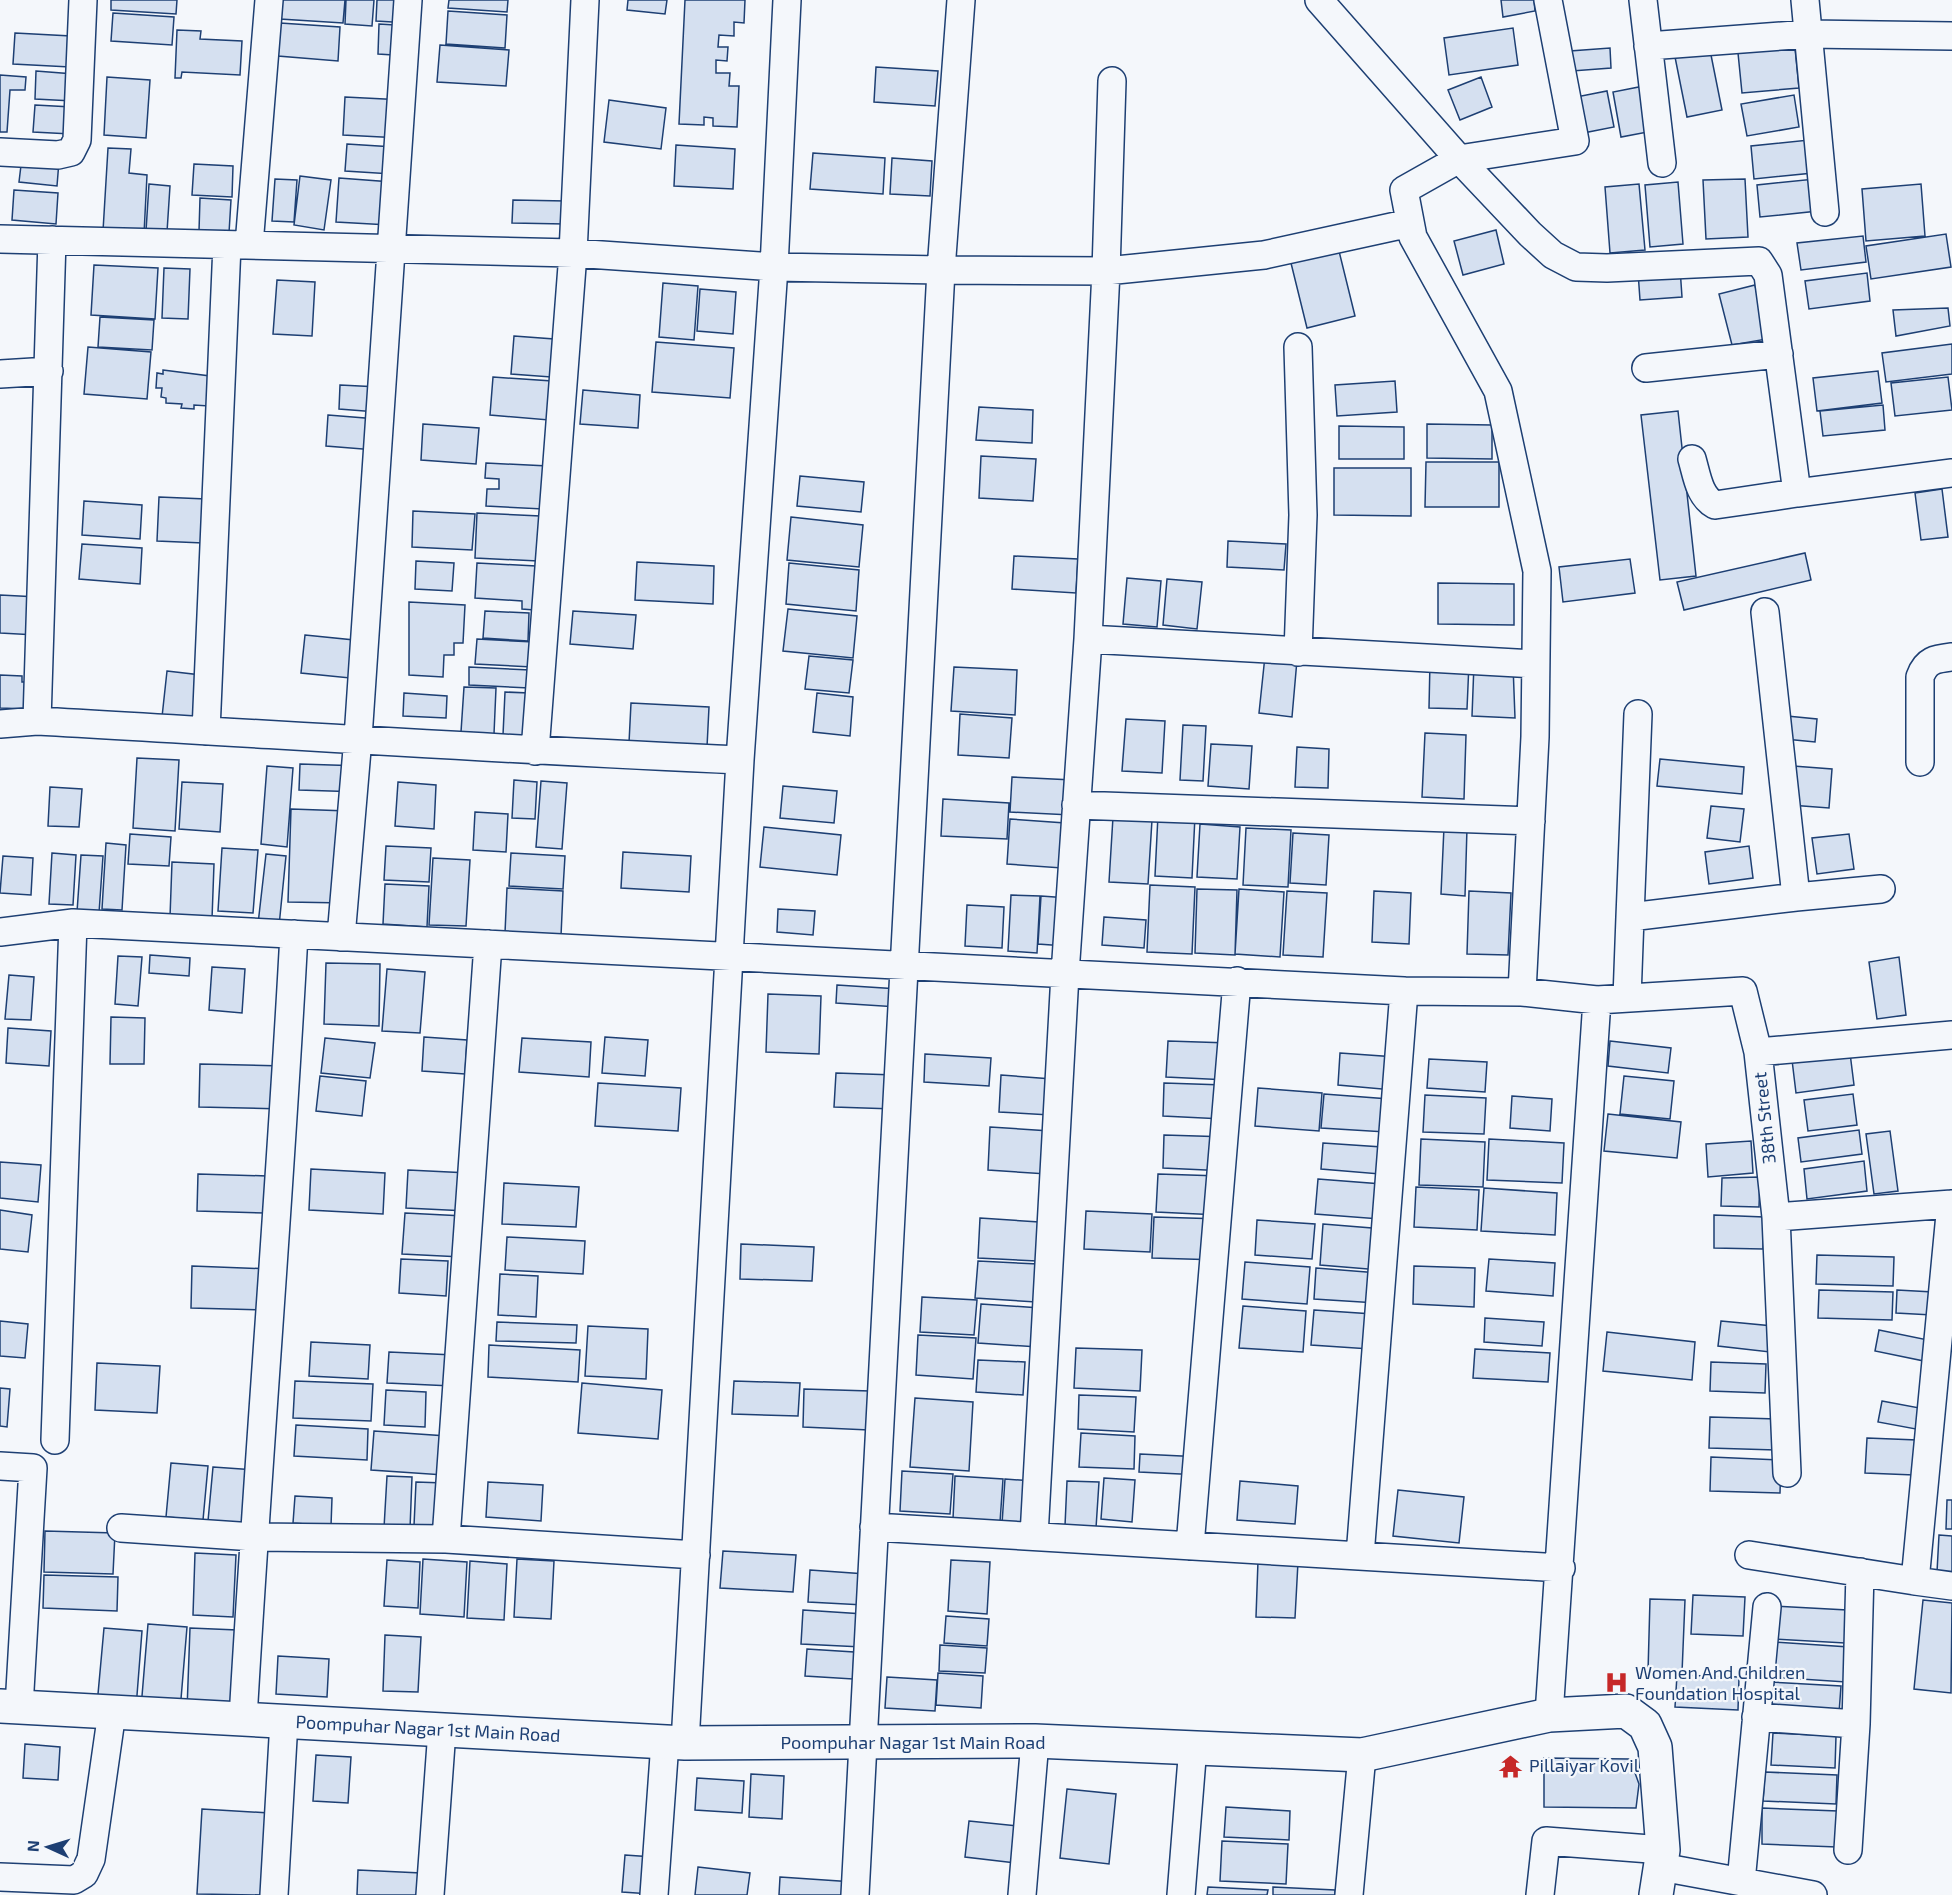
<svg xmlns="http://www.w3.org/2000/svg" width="1952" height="1895" font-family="'Exo 2',sans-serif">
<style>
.building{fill:#d5e0f0;stroke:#1d3f73;stroke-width:1.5}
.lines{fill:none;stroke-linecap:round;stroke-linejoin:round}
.minor-casing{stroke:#1d3f73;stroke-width:30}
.major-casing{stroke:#1d3f73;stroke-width:36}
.minor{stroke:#f4f7fb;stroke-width:27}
.major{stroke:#f4f7fb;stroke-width:33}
.labels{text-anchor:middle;stroke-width:4.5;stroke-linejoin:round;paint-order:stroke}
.street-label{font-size:18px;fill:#1d3f73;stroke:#f4f7fb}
.poi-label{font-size:18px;fill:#1d3f73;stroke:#f4f7fb;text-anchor:start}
</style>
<rect width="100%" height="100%" fill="#f4f7fb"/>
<path class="building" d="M111,0H177L176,14L111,10Z
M281,0H345L343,23L280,19Z
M346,0H374L372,26L345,24Z
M377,0H410L409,23L376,21Z
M449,0H508L507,12L448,8Z
M628,0H667L665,14L627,10Z
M685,0H745L744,23L734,22V36L719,35L718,47H728L727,61L716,60V73H730L729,86H739L737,127L713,126V118L704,117V125L679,124Z
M1501,0H1534L1535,11L1503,17Z
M448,11L507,15L505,48L446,44Z
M113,13L174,17L172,45L111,41Z
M280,23L340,27L338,61L278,56Z
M379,24L411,26L409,56L378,54Z
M1513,28L1518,65L1449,75L1444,38Z
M177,30L201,31L200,39L242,41L240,75L182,72L181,78H175Z
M15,33L71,36L70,67L13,64Z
M440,45L509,50L506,86L437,82Z
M1610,48L1611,68L1572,71L1570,51Z
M1795,48L1799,88L1742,93L1738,53Z
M1710,50L1722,110L1687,117L1675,57Z
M876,67L938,71L935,106L874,102Z
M36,71L74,74L73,101L35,99Z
M0,75L26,77L25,90H10L7,132H0Z
M107,77L150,80L146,138L104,135Z
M1481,77L1492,107L1460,120L1448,90Z
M1644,86L1653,131L1621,137L1613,92Z
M1607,91L1614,127L1578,134L1571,98Z
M1794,95L1799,127L1747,136L1741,104Z
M345,97L404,100L401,138L343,135Z
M609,100L666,108L661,149L604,142Z
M35,105L72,107L71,134L33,132Z
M1809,140L1813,173L1754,179L1751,146Z
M347,144L394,147L392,174L345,171Z
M676,145L735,149L733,189L674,186Z
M108,148L131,149L129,173L147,175L144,234L103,231Z
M813,153L885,158L883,194L810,189Z
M22,157L59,161L57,186L19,182Z
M892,158L932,161L930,196L890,194Z
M194,164L233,166L232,197L192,195Z
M300,176L331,180L324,230L294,225Z
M339,178L392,182L389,225L336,222Z
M275,179L297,180L294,222L272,221Z
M1745,179L1748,237L1706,239L1703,180Z
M1815,179L1818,211L1760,217L1757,185Z
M1678,182L1683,244L1650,247L1645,185Z
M149,184L170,186L167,232L146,231Z
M1639,184L1645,250L1610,253L1605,187Z
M1921,184L1925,236L1866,241L1862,189Z
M14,190L58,193L56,224L12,220Z
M200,198L231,200L229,233L199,231Z
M513,200L566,201L565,224L512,223Z
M1496,230L1504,264L1463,275L1454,241Z
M1946,234L1951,267L1871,279L1866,246Z
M1863,236L1866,262L1801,270L1797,243Z
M1338,247L1355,316L1307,328L1290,259Z
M94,265L158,268L155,319L91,315Z
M164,268L190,269L188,319L162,318Z
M1680,268L1682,297L1640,300L1638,272Z
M1867,273L1870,301L1809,309L1805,281Z
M277,280L315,282L312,336L273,334Z
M663,283L698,286L694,340L659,337Z
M1755,285L1767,339L1732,345L1719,294Z
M700,289L736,292L733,334L697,331Z
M1948,308L1950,326L1896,336L1893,310Z
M100,317L154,320L152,350L98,347Z
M514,336L554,339L551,377L511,374Z
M656,342L734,348L730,398L652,392Z
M1952,344V374L1886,382L1882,353Z
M88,347L151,352L147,399L84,394Z
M163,370L210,376L209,406L194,405V409L181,408L182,404L166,403V398L161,397L162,388H156L157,373L163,374Z
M1878,371L1882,403L1817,411L1813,378Z
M493,377L552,381L549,420L490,415Z
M1948,377L1952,410L1895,416L1891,383Z
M1395,381L1397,412L1337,416L1335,385Z
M340,385L379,387L377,412L339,409Z
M583,390L640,395L638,428L580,424Z
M1883,405L1885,430L1823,436L1820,411Z
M979,407L1033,410L1032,443L976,440Z
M1678,411L1696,576L1660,580L1641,415Z
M328,415L377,419L375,450L326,446Z
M423,424L479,428L476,464L421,460Z
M1427,424L1492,425V459L1427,458Z
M1339,426L1404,427V459H1339Z
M981,456L1036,459L1033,501L979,498Z
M1426,462H1499V507H1425Z
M486,463L548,466L543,509L486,506L487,489H499V479L485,478Z
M1334,468H1411V516L1334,515Z
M800,476L864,482L861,512L797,506Z
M1942,489L1948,537L1921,540L1915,493Z
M159,497L206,499L203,543L157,541Z
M84,501L142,505L140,539L82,535Z
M413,511L475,514L472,550L412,547Z
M477,513L540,516L538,561L475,558Z
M791,517L863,525L859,567L787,560Z
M1228,541L1286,544L1284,570L1227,567Z
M82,544L142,548L140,584L79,579Z
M1805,553L1811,580L1684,610L1677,582Z
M1014,556L1078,559L1076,593L1012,589Z
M1630,559L1635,593L1563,602L1559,567Z
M416,561L454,563L452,591L415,589Z
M637,562L714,566L713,604L635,600Z
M477,563L536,566L534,610L522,609V601L475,598Z
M789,563L859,570L856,611L786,604Z
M1127,578L1161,581L1157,627L1123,624Z
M1167,579L1202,582L1197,629L1163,625Z
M1438,583L1514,584V625L1438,624Z
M0,595L38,597L36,635L0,633Z
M409,602L465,605L463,643H454V655H444L443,677L409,675Z
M788,609L857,616L853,658L783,651Z
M485,611L529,613L528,641L483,638Z
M573,611L636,615L633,649L570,644Z
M305,635L364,641L360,679L301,673Z
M477,639L534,642L532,667L475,664Z
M809,656L853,660L849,693L805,689Z
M1265,656L1297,660L1292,717L1259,713Z
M1430,662L1469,663L1467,709L1429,708Z
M1474,664L1513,665L1515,718L1472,716Z
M469,667L530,670L529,688L469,685Z
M954,667L1017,670L1015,715L951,711Z
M167,671L201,675L195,721L162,717Z
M0,675L22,676V682H30L28,709L0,708Z
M464,687L496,688L494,734L461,732Z
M505,692L529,693L526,736L503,735Z
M404,693L447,696L446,718L403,716Z
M817,693L853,697L850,736L813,732Z
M631,703L709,707L707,747L629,743Z
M960,714L1012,718L1009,758L958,755Z
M1787,716L1817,719L1815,742L1785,739Z
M1126,719L1165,721L1162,773L1122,771Z
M1183,725L1206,726L1203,781L1180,780Z
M1425,733L1466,735L1464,799L1422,797Z
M1211,744L1252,746L1249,789L1208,786Z
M1297,747L1329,749L1328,788L1295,787Z
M137,758L179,760L175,831L133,828Z
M1660,759L1744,767L1742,794L1657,786Z
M300,764L362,766L361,792L299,790Z
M267,766L293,768L287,847L261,844Z
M1793,766L1832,769L1829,808L1790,805Z
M1012,777L1073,780L1071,815L1010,812Z
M514,780L537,782L535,819L512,818Z
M541,781L567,783L562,849L536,847Z
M182,782L223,784L220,832L179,829Z
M398,782L436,785L434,829L395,826Z
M783,786L837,791L834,823L780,818Z
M50,787L82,789L79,827L48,826Z
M943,799L1009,803L1007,839L941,836Z
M1711,806L1744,809L1740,842L1707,838Z
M291,809L348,811L345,903L288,902Z
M475,812L508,814L506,852L473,850Z
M1158,815L1195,816L1192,878L1155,876Z
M1113,817L1152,820L1148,884L1109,882Z
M1010,819L1065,823L1062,868L1007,864Z
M1200,824L1240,827L1237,879L1197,877Z
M764,827L841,835L837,875L760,867Z
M1444,827L1467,828L1465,896L1441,894Z
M1246,828L1291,830L1288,887L1243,885Z
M1293,833L1329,835L1326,885L1290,883Z
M130,834L171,837L169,866L128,864Z
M1849,834L1854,869L1817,874L1812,838Z
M106,843L126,845L122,910L102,909Z
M386,846L431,848L429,882L384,880Z
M1749,846L1753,878L1709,884L1705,852Z
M222,848L258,850L253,913L218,911Z
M623,852L691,856L689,892L621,888Z
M52,853L76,855L73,905L49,904Z
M511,853L565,856L563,889L509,886Z
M266,854L286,856L279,926L258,924Z
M81,855L103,856L99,913L77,912Z
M3,856L33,858L31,895L0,893Z
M433,858L470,860L466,926L429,925Z
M172,862L214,864L212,919L170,917Z
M385,884L429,886L427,927L383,924Z
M1150,885L1195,887L1192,954L1147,952Z
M507,888L563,891L561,936L505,933Z
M1197,889L1237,890L1235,955L1195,953Z
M1239,889L1284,892L1280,957L1235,954Z
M1287,891L1327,893L1323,957L1283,955Z
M1374,891L1411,893L1409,944L1372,942Z
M1469,891L1511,893L1508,955L1467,954Z
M1011,895L1040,896L1037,953L1008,951Z
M1041,896L1068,898L1065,946L1038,944Z
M967,905L1004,907L1002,948L965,946Z
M778,909L815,911L813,935L777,932Z
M1104,917L1146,920L1144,948L1102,945Z
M150,955L190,958L189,976L149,973Z
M118,956L142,957L138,1006L115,1004Z
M1899,957L1906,1015L1877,1019L1869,962Z
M326,963L380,964L379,1026L324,1024Z
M212,967L245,969L242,1013L209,1010Z
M387,969L425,972L420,1033L382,1031Z
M9,975L34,977L31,1020L5,1019Z
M837,985L899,989L898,1007L836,1003Z
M768,994L821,996L819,1054L766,1052Z
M111,1017L145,1018L144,1064H110Z
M8,1028L51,1031L49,1066L6,1063Z
M424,1037L467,1040L465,1074L422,1071Z
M605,1037L648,1040L645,1076L602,1073Z
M325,1038L375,1043L370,1078L321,1073Z
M522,1038L591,1042L589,1077L519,1072Z
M1168,1041L1229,1043L1228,1080L1166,1077Z
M1610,1041L1671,1048L1668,1073L1608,1066Z
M1340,1053L1396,1057L1393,1090L1338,1085Z
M1850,1053L1854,1085L1796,1093L1792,1060Z
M925,1054L991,1058L989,1086L924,1082Z
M1429,1059L1487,1062L1485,1092L1427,1088Z
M200,1064L284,1066L283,1109L199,1107Z
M836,1073L895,1075L894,1109L834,1107Z
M1001,1075L1052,1079L1050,1115L999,1112Z
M320,1076L366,1081L362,1116L316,1111Z
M1624,1076L1674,1081L1670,1119L1620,1114Z
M598,1083L681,1088L678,1131L595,1126Z
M1164,1083L1224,1085L1223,1119L1163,1116Z
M1258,1088L1322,1093L1319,1131L1255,1126Z
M1324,1094L1389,1099L1386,1132L1321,1128Z
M1853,1094L1857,1125L1808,1131L1804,1100Z
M1425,1095L1486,1098L1484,1134L1423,1132Z
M1512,1096L1552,1099L1550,1131L1510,1128Z
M1608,1114L1681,1122L1677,1158L1604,1151Z
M990,1127L1050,1131L1047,1174L988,1170Z
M1859,1130L1862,1154L1801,1162L1798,1138Z
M1890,1131L1898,1191L1874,1194L1866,1134Z
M1164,1135L1229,1137L1227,1171L1163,1168Z
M1421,1139L1485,1142L1483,1187L1419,1185Z
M1489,1139L1564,1143L1562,1183L1487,1180Z
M1751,1141L1753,1173L1708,1177L1706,1144Z
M1323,1143L1382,1147L1380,1174L1321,1169Z
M1864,1161L1867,1191L1807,1199L1804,1169Z
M0,1162L41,1165L38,1202L0,1198Z
M311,1169L385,1173L383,1214L309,1210Z
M408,1170L469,1173L467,1211L406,1208Z
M198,1174L267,1176L265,1213L197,1211Z
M1158,1174L1220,1176L1219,1215L1156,1212Z
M1760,1177L1759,1207L1721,1206L1722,1178Z
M1318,1179L1382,1184L1380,1219L1315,1214Z
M504,1183L579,1187L576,1227L502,1224Z
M1416,1187L1479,1190L1477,1230L1414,1227Z
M1484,1188L1557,1193L1555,1235L1481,1231Z
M0,1210L32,1215L28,1252L0,1249Z
M1086,1211L1152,1214L1150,1252L1084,1249Z
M405,1213L464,1216L462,1257L402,1254Z
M1714,1215L1764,1217L1763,1249L1714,1248Z
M1154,1217L1222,1219L1220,1260L1152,1258Z
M980,1218L1039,1222L1037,1261L978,1258Z
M1257,1220L1315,1224L1312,1259L1255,1255Z
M1323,1224L1384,1229L1380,1270L1320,1265Z
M507,1237L585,1241L583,1274L505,1270Z
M741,1244L814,1247L812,1281L740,1279Z
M1817,1255L1894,1257L1893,1286L1816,1284Z
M401,1259L448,1261L446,1296L399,1293Z
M1489,1259L1555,1263L1553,1296L1486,1291Z
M978,1261L1038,1264L1036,1302L975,1298Z
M1245,1262L1310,1267L1307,1304L1242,1299Z
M192,1266L271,1269L270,1310L191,1308Z
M1414,1266L1475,1268L1474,1307L1413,1304Z
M1316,1268L1379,1273L1377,1303L1314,1299Z
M500,1274L538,1276L536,1317L498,1315Z
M1819,1290L1893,1292L1892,1320L1818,1318Z
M1897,1290L1933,1292L1932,1315L1896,1313Z
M922,1297L977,1300L974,1335L920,1332Z
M981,1304L1040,1308L1038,1347L978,1343Z
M1243,1306L1306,1311L1303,1352L1239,1348Z
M1314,1310L1373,1314L1370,1349L1311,1345Z
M1485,1318L1544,1322L1542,1346L1484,1342Z
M0,1321L28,1324L25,1358L0,1356Z
M1721,1321L1773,1326L1770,1352L1718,1346Z
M497,1322L577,1325L576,1343L496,1341Z
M588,1326L648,1329L646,1379L585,1376Z
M1879,1330L1928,1340L1924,1361L1875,1351Z
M1607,1332L1695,1342L1692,1380L1603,1371Z
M918,1335L976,1338L973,1379L916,1375Z
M311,1342L370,1345L368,1379L309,1376Z
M489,1345L580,1350L578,1382L488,1377Z
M1076,1348L1142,1350L1140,1391L1074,1388Z
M1475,1349L1550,1353L1548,1382L1473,1378Z
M389,1352L454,1355L452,1386L387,1383Z
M978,1360L1025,1362L1023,1395L976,1392Z
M1711,1362L1766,1364L1765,1393L1710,1391Z
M97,1363L160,1366L157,1413L95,1410Z
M295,1381L373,1384L371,1421L293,1418Z
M734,1381L800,1383L798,1416L732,1414Z
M582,1383L662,1390L658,1439L578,1433Z
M0,1388L10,1389L7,1427L0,1426Z
M804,1389L870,1391L869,1430L803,1427Z
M386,1390L426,1392L425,1427L384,1425Z
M1079,1395L1136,1397L1134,1432L1078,1429Z
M915,1398L973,1402L969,1471L910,1467Z
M1882,1401L1925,1409L1921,1430L1878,1422Z
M1710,1417L1777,1419L1776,1450L1709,1448Z
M296,1425L368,1429L367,1460L294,1456Z
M374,1431L447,1436L444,1475L371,1470Z
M1081,1433L1135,1436L1134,1469L1079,1467Z
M1867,1438L1917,1440L1914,1475L1865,1473Z
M1140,1454L1202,1457L1201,1475L1139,1472Z
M1711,1457L1781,1460L1780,1493L1710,1491Z
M171,1463L208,1466L203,1520L166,1517Z
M213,1467L257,1470L252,1524L208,1521Z
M902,1471L953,1474L950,1514L900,1511Z
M387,1476L412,1477L410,1529L384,1528Z
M955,1476L1003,1479L1000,1522L953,1519Z
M1104,1478L1135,1480L1132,1522L1101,1519Z
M1005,1479L1034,1481L1031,1526L1002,1524Z
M1067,1481L1099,1482L1096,1528L1065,1526Z
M1240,1481L1298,1486L1295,1524L1237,1520Z
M416,1482L444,1483L441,1527L414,1526Z
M488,1482L543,1485L541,1521L486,1517Z
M1398,1490L1464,1497L1459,1543L1393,1536Z
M295,1496L332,1498L331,1526L293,1523Z
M1947,1500H1952V1529H1946Z
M45,1531L115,1533L113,1574L44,1572Z
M1939,1535L1952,1536V1573L1937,1572Z
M723,1551L796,1555L793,1592L720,1588Z
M195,1553L236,1555L233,1617L193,1615Z
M423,1559L467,1562L464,1617L420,1614Z
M517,1559L554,1561L551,1619L514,1617Z
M387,1560L420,1562L418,1608L384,1606Z
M951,1560L990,1562L987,1614L948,1611Z
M470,1561L507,1564L504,1620L467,1618Z
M1258,1561L1298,1562L1295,1618L1256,1617Z
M810,1570L866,1574L864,1605L808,1602Z
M44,1575L118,1577L117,1611L43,1608Z
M1693,1595L1745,1597L1743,1636L1691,1634Z
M1650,1599L1685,1600L1682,1673L1648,1672Z
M1923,1600L1952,1603L1951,1693L1914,1689Z
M1775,1606L1847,1610L1845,1643L1773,1639Z
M803,1610L864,1614L862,1647L801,1644Z
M946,1616L989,1619L987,1646L944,1643Z
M148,1624L187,1627L180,1711L141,1708Z
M104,1628L142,1631L136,1708L97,1705Z
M190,1628L237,1630L234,1711L187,1710Z
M385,1635L421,1637L418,1692L383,1691Z
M1773,1642L1849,1647L1846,1682L1770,1677Z
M940,1645L987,1648L985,1673L939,1671Z
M807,1649L854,1652L853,1679L805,1676Z
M278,1656L329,1659L327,1697L276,1694Z
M938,1673L983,1676L981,1708L936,1705Z
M1677,1675L1739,1677L1738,1710L1675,1707Z
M887,1677L937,1680L935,1711L885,1708Z
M1771,1682L1841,1686L1839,1713L1769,1709Z
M1773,1733L1836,1736L1835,1768L1771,1765Z
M25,1744L60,1747L58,1780L23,1778Z
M316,1755L351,1757L348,1803L313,1801Z
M1544,1758L1630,1759L1639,1784L1636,1808L1544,1807Z
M1765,1772L1837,1775L1836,1804L1763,1801Z
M751,1774L784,1776L782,1819L749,1817Z
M697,1778L744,1781L742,1813L695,1810Z
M1067,1789L1116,1794L1109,1864L1060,1858Z
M1226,1807L1290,1811L1289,1840L1224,1837Z
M1762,1808L1838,1811L1837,1847L1762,1844Z
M202,1809L269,1813L264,1895L197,1894Z
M969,1821L1027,1827L1024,1864L965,1857Z
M1222,1841L1288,1844L1286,1884L1220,1881Z
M625,1855L653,1857L651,1894L622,1892Z
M698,1867L750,1873L747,1895H695Z
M358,1870L421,1873L420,1895H357Z
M780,1877L854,1882L853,1895H779Z
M1208,1887L1268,1890L1267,1895H1207Z
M1273,1887L1335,1890V1895H1273Z"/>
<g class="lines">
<defs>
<path id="minor" d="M1319,0L1459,159L1530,234L1553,255L1576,267L1607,268L1759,261L1768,275L1797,493L1952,473
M1643,0L1662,163
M1805,0L1825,212
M1648,46L1808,34L1952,36
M0,152L58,155L71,152L77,140L83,0
M0,239L573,253L774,267L941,270L961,0
M249,245L269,0
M1646,368L1779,354
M0,374L49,371
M1692,459C1697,476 1699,496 1715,505L1797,493
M1088,639L1535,664
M1298,652L1303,515L1298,347
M1638,714L1630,917L1796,897L1765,612
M37,721L52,240
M0,724L37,721C271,734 506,750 740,760
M206,731L227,245
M535,751L573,253L585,0
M1920,762V677C1926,660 1935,659 1952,657
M1076,805L1531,821
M1796,897L1881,889
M0,932L73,923L1404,991L1522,992L1597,1000L1743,991L1758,1052L1776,1217L1952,1204
M341,937L358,738L408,0
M1522,992L1535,737L1537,571L1498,391L1413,237L1404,190L1459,159L1575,141L1548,0
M1627,998L1630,917
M1758,1052L1952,1035
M1951,1204L1915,1581L1952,1586
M1776,1217L1787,1473
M55,1440L73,923
M0,1466L33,1468L19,1707
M874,1527L1561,1568
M121,1528L254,1537L446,1539L696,1555
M1034,1536L1065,974L1088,639L1106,271L1112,81
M446,1539L488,944
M1190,1546L1237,981
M1749,1555L1915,1581
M1360,1556L1404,991
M1549,1715L1597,1000
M1756,1717L1856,1724
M243,1719C258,1457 280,1196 294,934
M685,1743L740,760L774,267L787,0
M1848,1850L1856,1724L1860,1572
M1661,1867L1813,1895
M0,1877L74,1880L84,1874L91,1859L112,1712
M1741,1882L1767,1607
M274,1895L284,1721
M430,1895L442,1730
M654,1895L665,1742
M855,1895L941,270L1106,271L1264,255L1410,223
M1022,1895L1035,1741
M1181,1895L1193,1746
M1349,1895L1362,1755
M1540,1895L1546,1841L1663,1850"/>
<path id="major" d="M0,1706L685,1743L1035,1741L1362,1755L1549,1715L1626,1711L1645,1725L1655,1747L1663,1850L1656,1895"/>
</defs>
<use href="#minor" class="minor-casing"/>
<use href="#major" class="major-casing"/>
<use href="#minor" class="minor"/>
<use href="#major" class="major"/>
</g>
<defs>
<symbol id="hospital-bare" viewBox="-9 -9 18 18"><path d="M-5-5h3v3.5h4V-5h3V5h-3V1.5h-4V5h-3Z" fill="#c62828" stroke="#f4f7fb" stroke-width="2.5" paint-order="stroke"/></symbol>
<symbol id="temple-bare" viewBox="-9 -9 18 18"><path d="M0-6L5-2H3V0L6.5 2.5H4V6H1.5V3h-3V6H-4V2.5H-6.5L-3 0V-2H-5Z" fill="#c62828" stroke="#f4f7fb" stroke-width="2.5" paint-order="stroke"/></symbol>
</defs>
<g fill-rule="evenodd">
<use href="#hospital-bare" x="1600" y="1666" width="33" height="33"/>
<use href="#temple-bare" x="1494" y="1750" width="33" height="33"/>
</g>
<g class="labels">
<g class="street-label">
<text transform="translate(1765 1118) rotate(-96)" y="6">38th Street</text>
<text transform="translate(428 1729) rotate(3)" y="6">Poompuhar Nagar 1st Main Road</text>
<text x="913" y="1749">Poompuhar Nagar 1st Main Road</text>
</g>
<g class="poi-label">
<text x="1635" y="1679">Women And Children<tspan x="1635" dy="21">Foundation Hospital</tspan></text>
<text x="1529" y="1772">Pillaiyar Kovil</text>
</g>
</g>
<g transform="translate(48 1847) rotate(274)" stroke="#f4f7fb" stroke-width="4.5" paint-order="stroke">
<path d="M0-4.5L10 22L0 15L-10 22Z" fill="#1d3f73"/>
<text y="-9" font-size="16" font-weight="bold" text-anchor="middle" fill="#1d3f73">N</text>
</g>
</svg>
